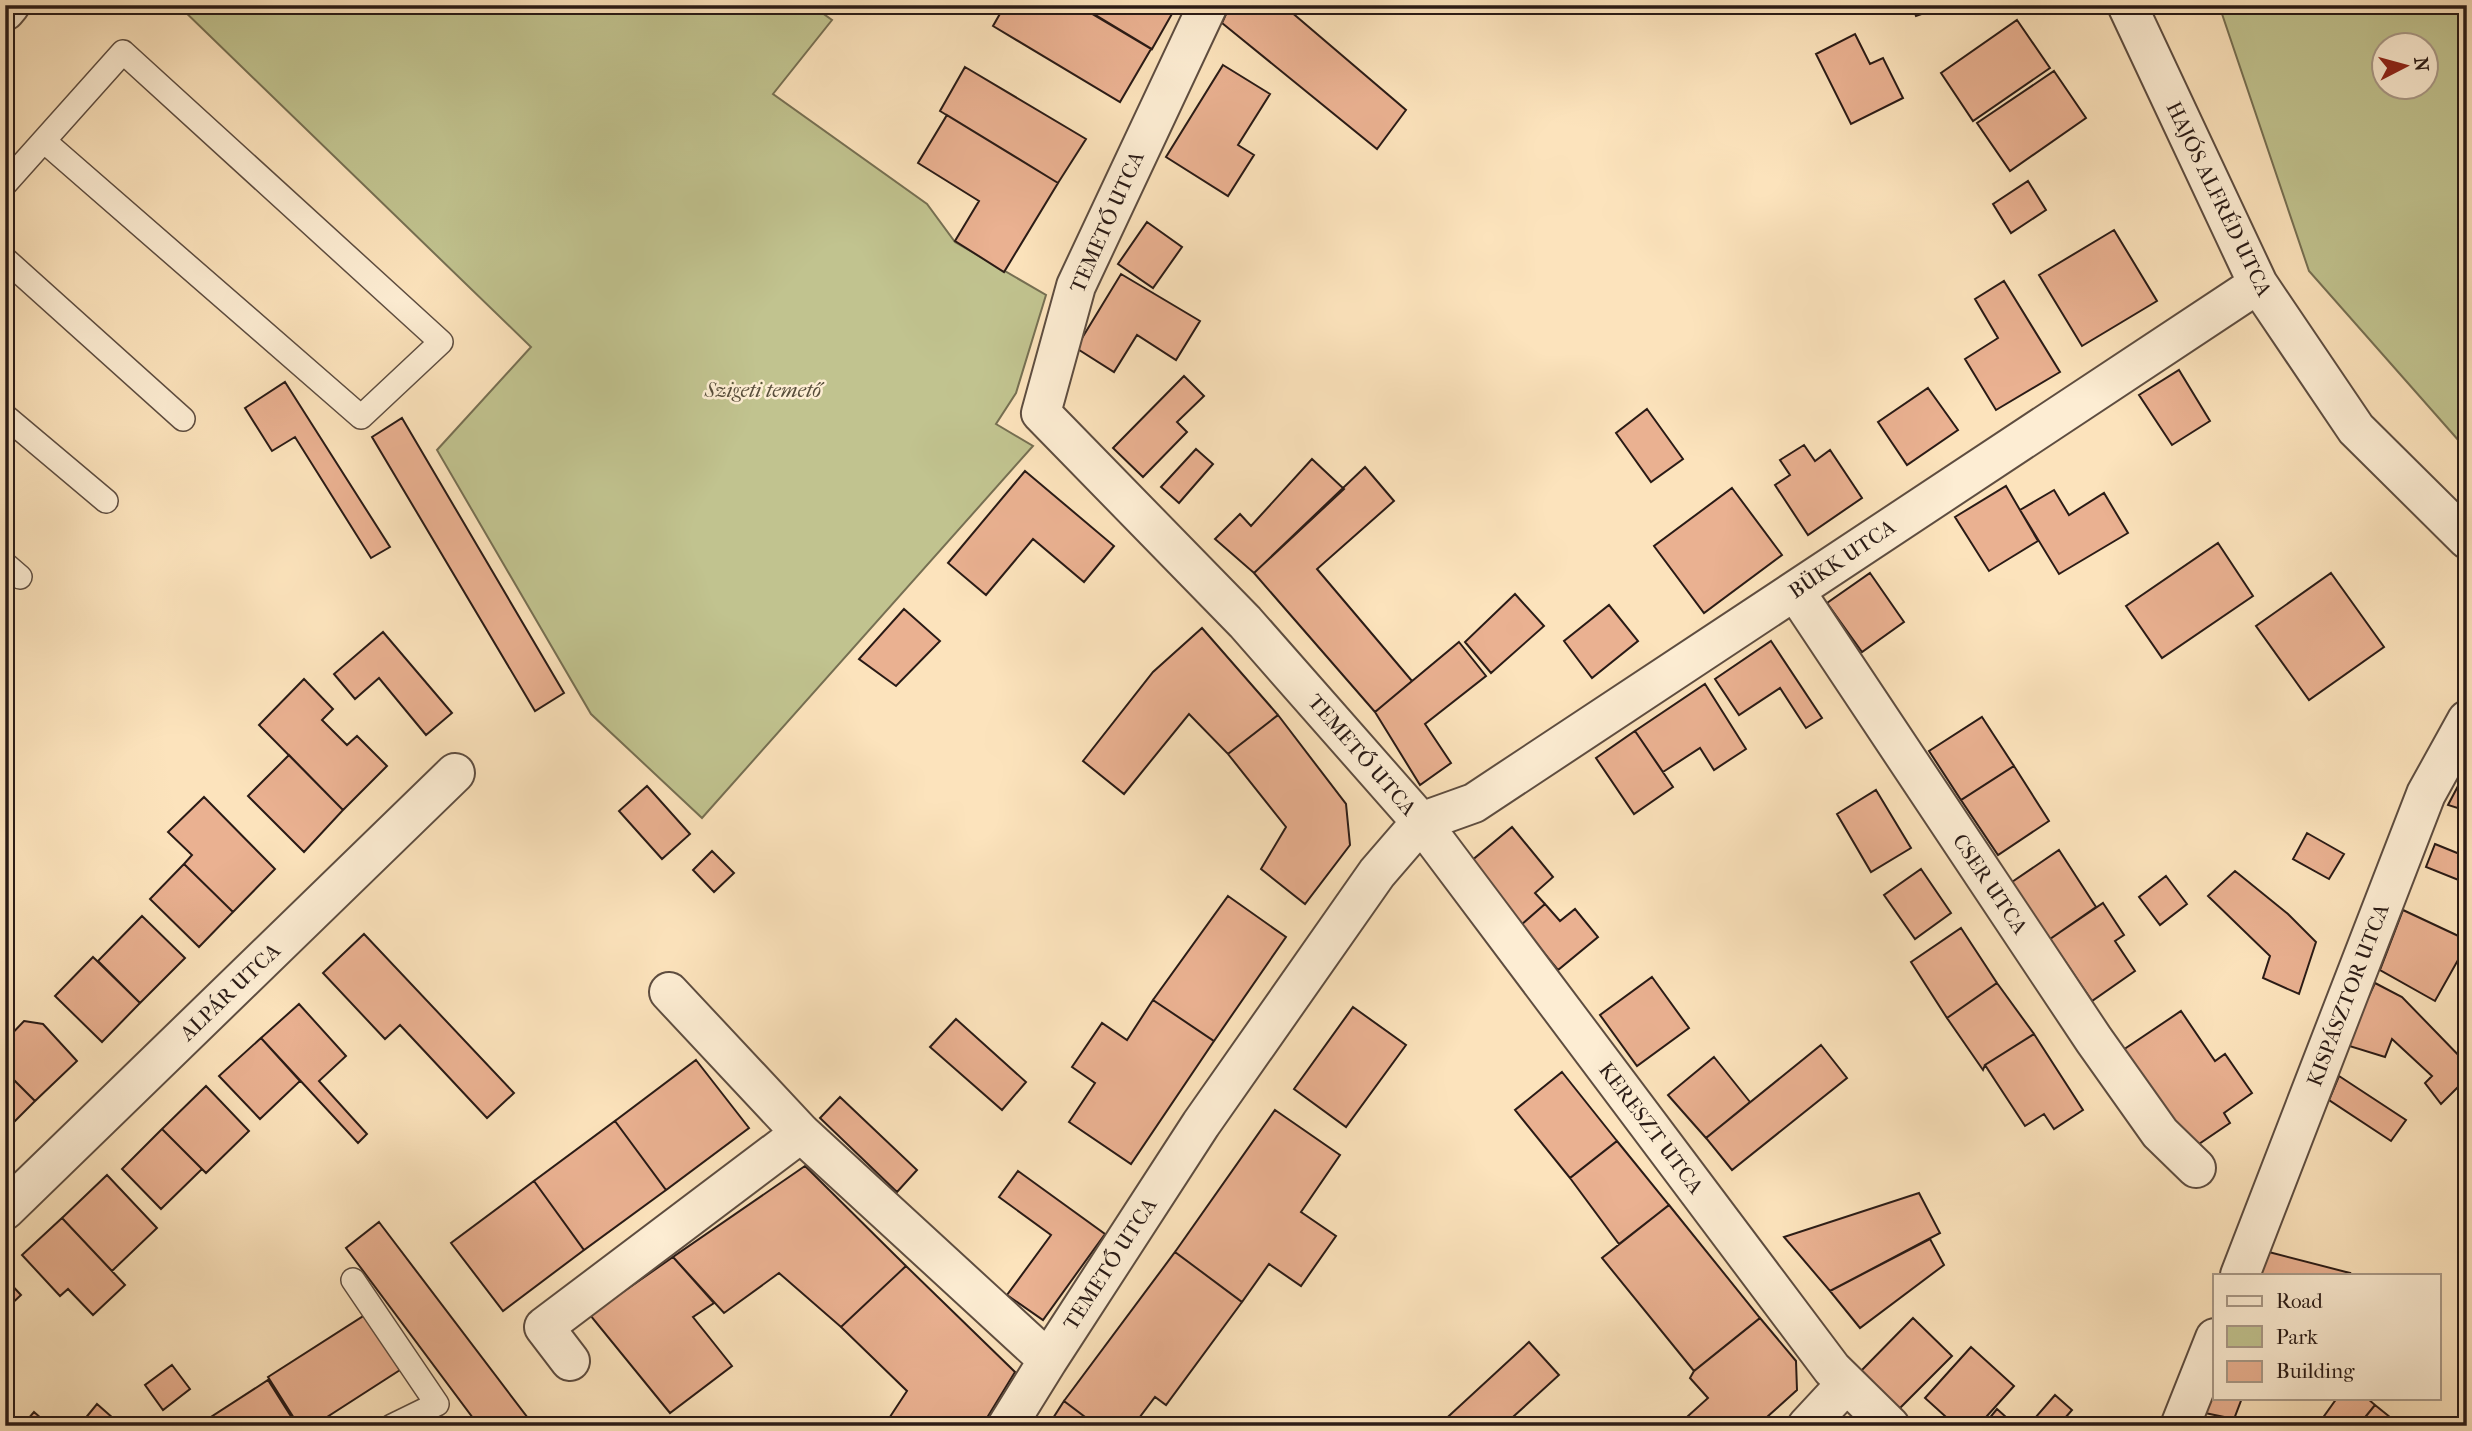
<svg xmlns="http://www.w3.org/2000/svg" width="2472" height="1431" font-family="'IM FELL French Canon',serif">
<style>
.green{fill:#c1c38f;stroke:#766f52;stroke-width:2;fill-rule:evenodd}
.building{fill:#eab191;stroke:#2a1b16;stroke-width:2}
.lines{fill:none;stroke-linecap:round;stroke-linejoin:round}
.service-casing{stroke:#5e4d40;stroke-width:26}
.minor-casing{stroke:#5e4d40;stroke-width:42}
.service{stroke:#fdedd3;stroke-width:23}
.minor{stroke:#fdedd3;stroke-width:38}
.labels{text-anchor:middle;stroke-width:5;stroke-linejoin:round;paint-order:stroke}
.street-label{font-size:21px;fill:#2a1b16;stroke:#fdedd3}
.park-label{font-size:21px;font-style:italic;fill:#574d3a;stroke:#fdedd3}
</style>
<rect width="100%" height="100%" fill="#fce3bc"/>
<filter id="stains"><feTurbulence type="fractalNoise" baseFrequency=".00286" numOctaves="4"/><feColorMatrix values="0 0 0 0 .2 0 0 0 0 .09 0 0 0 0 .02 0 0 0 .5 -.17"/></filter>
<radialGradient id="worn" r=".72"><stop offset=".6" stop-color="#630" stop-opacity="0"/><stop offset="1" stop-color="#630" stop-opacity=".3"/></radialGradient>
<path class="green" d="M178,5H811L832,20L773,94L927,204L955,242L1046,295L1016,393L996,424L1033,446L702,818L591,714L437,450L531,347Z
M2219,5H2467V450L2309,271ZM2384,46H2426V88H2384Z"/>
<path class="building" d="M1005,5H1077L1151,49L1120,102L993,26Z
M1079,5H1177L1152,49Z
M1230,5H1283L1406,110L1377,149L1222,23Z
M1912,5H1947L1916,16Z
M2017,20L2050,68L1973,121L1941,73Z
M1855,34L1870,64L1883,58L1903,98L1851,124L1816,54Z
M1223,65L1270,94L1238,145L1254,155L1228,196L1166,157Z
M965,67L1086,139L1058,183L940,111Z
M2054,71L2086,118L2010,171L1977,123Z
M947,115L1058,183L1004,272L955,241L979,201L918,163Z
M2028,181L2046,210L2011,233L1993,204Z
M1147,222L1182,247L1153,288L1118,264Z
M2114,230L2157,301L2082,346L2039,275Z
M1121,274L1200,321L1176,360L1137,335L1114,372L1076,348Z
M2004,281L2060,372L1996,410L1965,359L1998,338L1975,299Z
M2179,370L2210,421L2172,445L2139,395Z
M1184,376L1204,396L1177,422L1187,432L1143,477L1113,448Z
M285,382L390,547L371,558L295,437L272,451L245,408Z
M1928,388L1958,430L1907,465L1878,422Z
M1647,409L1683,459L1651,482L1616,433Z
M402,418L564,693L535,711L372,437Z
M1804,445L1815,461L1830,450L1862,498L1808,535L1775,485L1790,475L1780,460Z
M1196,449L1213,464L1179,503L1161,487Z
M1312,459L1344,489L1254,573L1215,539L1240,514L1251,526Z
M1365,467L1394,501L1317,569L1412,681L1375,712L1254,573Z
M1025,471L1114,546L1084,582L1033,539L986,595L948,563Z
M2006,486L2038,541L1989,571L1955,517Z
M1732,488L1782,555L1704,613L1654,546Z
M2054,490L2069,515L2104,493L2128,533L2059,574L2020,510Z
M2218,543L2253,596L2162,658L2126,606Z
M1870,573L1904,622L1862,652L1827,603Z
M2331,573L2384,647L2309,700L2256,626Z
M1515,594L1544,626L1491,673L1465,642Z
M1609,605L1638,641L1592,678L1564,641Z
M904,609L940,641L896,686L859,659Z
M1202,628L1278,715L1228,754L1189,714L1124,794L1083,761L1153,672Z
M383,632L452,713L426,735L379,678L355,699L334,674Z
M1771,641L1822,718L1806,728L1780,688L1739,715L1715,679Z
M1459,642L1486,676L1425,724L1451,763L1420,785L1375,712Z
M304,679L333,709L322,720L347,745L357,736L387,766L343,810L259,725Z
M1705,684L1746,749L1714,770L1700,748L1663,772L1635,731Z
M1278,715L1346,804L1350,845L1305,904L1261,869L1286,827L1228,754Z
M1982,717L2014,766L1961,800L1929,751Z
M1635,731L1673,787L1634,814L1596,758Z
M289,755L343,810L304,852L248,796Z
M2014,766L2049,821L1998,855L1961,800Z
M2467,769V811L2448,805Z
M647,786L690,834L662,859L619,811Z
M1876,790L1911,848L1871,872L1837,814Z
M204,797L275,869L233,912L184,864L192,855L168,832Z
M1512,827L1553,877L1535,893L1545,904L1521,925L1470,862Z
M2307,833L2344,854L2329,879L2293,859Z
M2435,844L2467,857L2466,883L2426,867Z
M2059,850L2096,907L2050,939L2012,882Z
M712,851L734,873L714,892L693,870Z
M184,864L233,912L199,947L150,899Z
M1921,869L1951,913L1915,939L1884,895Z
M2235,871L2288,914L2316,942L2299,994L2263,978L2270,956L2208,896Z
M2166,876L2187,904L2160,925L2139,897Z
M1228,896L1286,937L1214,1041L1153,1000Z
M2103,903L2124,935L2115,941L2135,971L2092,1001L2050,939Z
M1545,904L1560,921L1575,909L1598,937L1558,970L1521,925Z
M2403,910L2467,940V944L2435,1001L2380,970Z
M142,916L185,958L140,1003L98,961Z
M1961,928L1997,983L1947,1018L1911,962Z
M364,934L514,1093L487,1118L400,1025L385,1039L323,973Z
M93,957L140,1003L102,1042L55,996Z
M1652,977L1689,1028L1637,1066L1600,1015Z
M1997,983L2034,1034L1985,1065L1983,1070L1947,1018Z
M2375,983L2402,997L2467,1064V1078L2441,1104L2425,1083L2432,1076L2392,1039L2385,1057L2346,1045Z
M1153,1000L1214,1041L1131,1164L1069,1122L1095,1083L1072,1067L1102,1023L1127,1040Z
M299,1004L346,1056L319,1081L367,1134L358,1143L261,1038Z
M1353,1007L1406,1045L1346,1127L1294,1089Z
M2181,1011L2215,1061L2225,1054L2252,1093L2224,1113L2230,1123L2187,1152L2120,1052Z
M956,1019L1026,1082L1002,1110L930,1047Z
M24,1021L43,1024L77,1061L35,1101L5,1071V1041Z
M2034,1034L2083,1110L2054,1129L2044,1114L2025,1126L1985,1065Z
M261,1038L300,1081L260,1119L219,1076Z
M1821,1045L1847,1078L1732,1170L1706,1138Z
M1714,1057L1750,1102L1706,1138L1668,1095Z
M696,1060L749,1128L666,1190L615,1121Z
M5,1071L35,1101L5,1131Z
M1562,1072L1617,1141L1570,1178L1515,1110Z
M2339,1076L2406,1120L2391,1141L2329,1100Z
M206,1086L249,1131L206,1173L162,1129Z
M840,1097L917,1170L897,1192L820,1118Z
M1275,1110L1340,1155L1301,1212L1336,1236L1301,1286L1269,1264L1242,1302L1175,1252Z
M615,1121L666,1190L584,1250L534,1181Z
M162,1129L202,1169L161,1209L122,1169Z
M1617,1141L1669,1205L1619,1244L1570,1178Z
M805,1166L906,1266L841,1327L779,1273L724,1313L673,1257Z
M1018,1171L1105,1234L1043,1320L1007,1295L1051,1235L999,1197Z
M107,1175L157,1228L112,1271L62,1218Z
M534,1181L584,1250L503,1311L451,1243Z
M1919,1193L1940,1233L1830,1291L1784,1237Z
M1669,1205L1760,1318L1694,1371L1602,1258Z
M62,1218L125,1285L93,1315L68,1289L60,1296L22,1255Z
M379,1222L534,1426H479L346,1248Z
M1930,1239L1944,1265L1860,1328L1830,1291Z
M2265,1251L2350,1273L2349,1275H2256Z
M1175,1252L1242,1302L1166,1405L1155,1397L1133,1426H1097L1064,1401Z
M673,1257L714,1303L693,1317L732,1366L670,1413L590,1315Z
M906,1266L1015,1372L982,1426H884L907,1391L841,1327Z
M5,1278L21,1295L5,1310Z
M365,1315L400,1370L313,1426H299L268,1377Z
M1760,1318L1796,1361L1797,1390L1757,1426H1677L1708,1398L1690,1378L1694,1371Z
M1913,1318L1952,1356L1895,1413L1857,1375Z
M1529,1342L1559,1375L1503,1426H1438Z
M1971,1347L2014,1386L1978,1426H1956L1925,1398Z
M172,1365L190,1389L163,1410L145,1385Z
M268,1380L297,1426H197Z
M2215,1389V1398H2242L2234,1419L2205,1413Z
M2055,1395L2072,1410L2058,1426H2028Z
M2337,1398H2367L2375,1405L2358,1426H2317Z
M1064,1401L1097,1426H1048Z
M97,1404L122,1426H79Z
M2375,1405L2401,1426H2358Z
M1997,1409L2016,1426H1983Z
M34,1412L50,1426H22Z
M1858,1413L1873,1426H1847Z"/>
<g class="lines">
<defs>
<path id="service" d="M5,184L123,52L441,342L361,417L44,141
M5,259L183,419
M5,416L106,501
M5,564L20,577
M353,1280L437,1404L392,1426"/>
<path id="minor" d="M2127,5L2258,284L2356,429L2467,539
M5,11L10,5
M1795,591L2094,1040L2160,1133L2196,1168
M669,992L801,1133L1048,1360L1201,1124L1377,873L1421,822L1245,622L1041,413L1076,286L1208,5
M5,1210L455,773
M2240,1275L2426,794L2467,720
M570,1361L544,1327L801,1133
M1007,1426L1048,1360
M1807,1426L1846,1384
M1890,1426L1832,1369L1421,822L1474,803L2258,284
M2180,1426L2215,1338"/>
</defs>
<use href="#service" class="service-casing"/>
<use href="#minor" class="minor-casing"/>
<use href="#service" class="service"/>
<use href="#minor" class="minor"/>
</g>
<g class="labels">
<g class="street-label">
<text transform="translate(2219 199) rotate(64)" y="7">HAJÓS ALFRÉD UTCA</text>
<text transform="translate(1107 222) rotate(-66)" y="7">TEMETŐ UTCA</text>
<text transform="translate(1842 559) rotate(-34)" y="7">BÜKK UTCA</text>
<text transform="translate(1362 755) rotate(49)" y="7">TEMETŐ UTCA</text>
<text transform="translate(1990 884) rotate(56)" y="7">CSER UTCA</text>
<text transform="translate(230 992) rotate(-44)" y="7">ALPÁR UTCA</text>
<text transform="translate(2348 995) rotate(-69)" y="7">KISPÁSZTOR UTCA</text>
<text transform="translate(1651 1128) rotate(53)" y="7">KERESZT UTCA</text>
<text transform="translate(1110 1264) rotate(-57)" y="7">TEMETŐ UTCA</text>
</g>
<g class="park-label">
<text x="763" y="397">Szigeti temető</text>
</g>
</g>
<rect width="2472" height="1431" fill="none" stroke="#fce3bc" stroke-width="28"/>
<rect x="7" y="7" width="2458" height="1417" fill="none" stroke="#2a1b16" stroke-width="3.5"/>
<rect x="14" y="14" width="2444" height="1403" fill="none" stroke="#2a1b16" stroke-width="2"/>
<rect x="2213" y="1274" width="228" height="126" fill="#fdedd3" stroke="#a99987" stroke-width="2"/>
<rect x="2227" y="1296" width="35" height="10" fill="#fdedd3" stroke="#a99987" stroke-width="2"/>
<text x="2276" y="1308" font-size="21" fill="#2a1b16">Road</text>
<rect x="2227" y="1326" width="35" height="21" fill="#c1c38f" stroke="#a99987" stroke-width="2"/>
<text x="2276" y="1344" font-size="21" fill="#2a1b16">Park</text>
<rect x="2227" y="1361" width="35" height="21" fill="#eab191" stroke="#a99987" stroke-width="2"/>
<text x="2276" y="1378" font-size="21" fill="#2a1b16">Building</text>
<g transform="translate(2405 66) rotate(84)"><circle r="33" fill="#fdedd3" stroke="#a99987" stroke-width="2"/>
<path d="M0-5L12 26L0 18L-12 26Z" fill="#8f2418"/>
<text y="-10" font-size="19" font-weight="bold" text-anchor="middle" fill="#2a1b16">N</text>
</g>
<rect width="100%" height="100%" filter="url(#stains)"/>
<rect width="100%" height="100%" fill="url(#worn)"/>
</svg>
